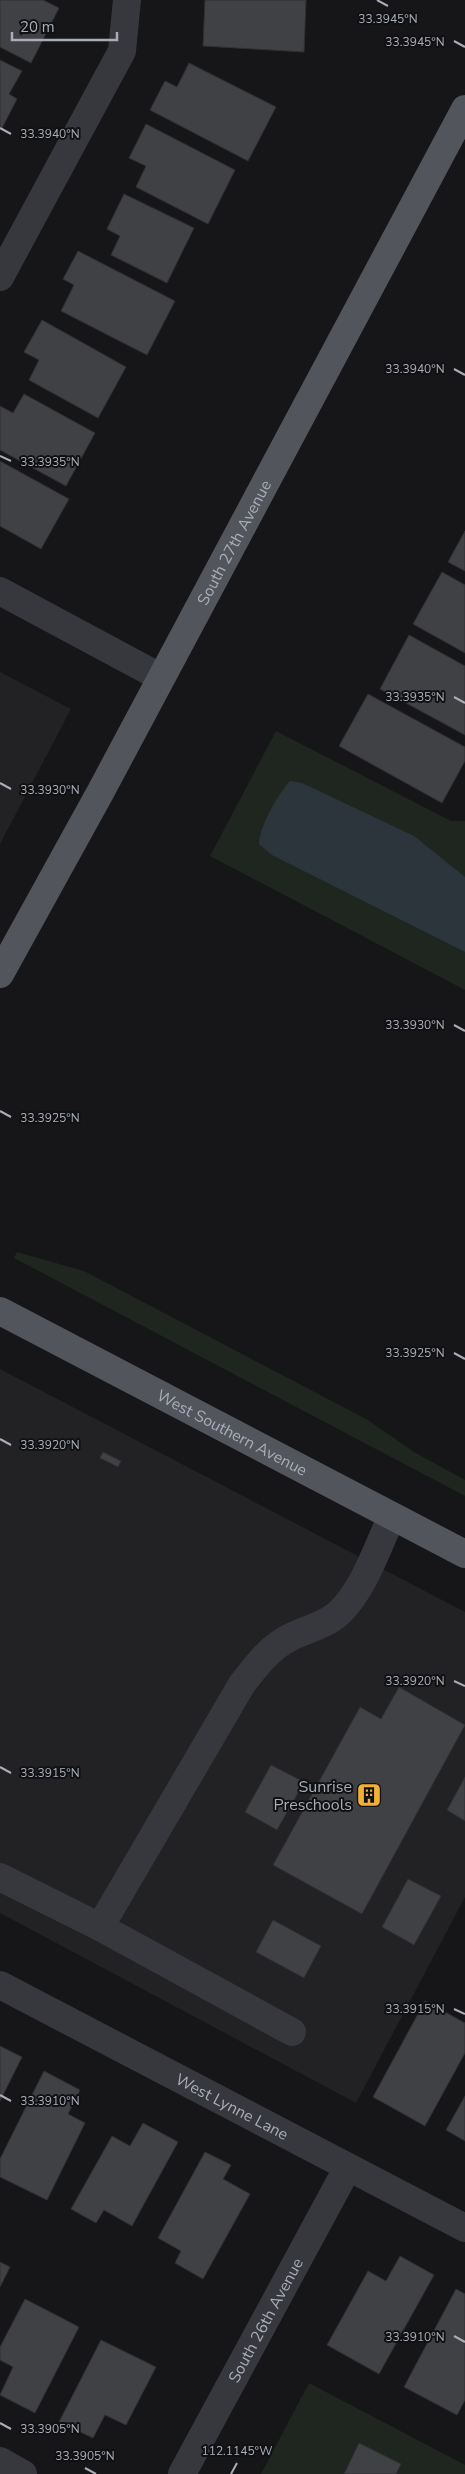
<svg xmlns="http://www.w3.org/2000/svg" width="465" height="2474" font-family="'Nunito Sans',sans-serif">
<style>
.built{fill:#222225}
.green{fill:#1e261f}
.water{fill:#2c353c}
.building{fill:#404145;stroke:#303034}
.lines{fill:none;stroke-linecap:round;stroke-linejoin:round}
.minor{stroke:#37383d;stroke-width:28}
.major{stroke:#53555c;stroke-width:28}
.ticks{fill:none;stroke:#a8adb8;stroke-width:2}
.labels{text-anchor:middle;stroke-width:4;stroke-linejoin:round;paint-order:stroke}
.street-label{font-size:16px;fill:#a8adb8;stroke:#111113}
.poi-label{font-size:16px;fill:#a8adb8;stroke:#111113;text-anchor:end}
.ticks-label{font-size:12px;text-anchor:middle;fill:#a8adb8;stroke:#111113;stroke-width:4;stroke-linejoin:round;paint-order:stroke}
</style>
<rect width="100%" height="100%" fill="#161618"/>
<path class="built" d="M0,672L71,709L0,844Z
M0,1369L465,1612V1897L356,2103L0,1913Z"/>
<path class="green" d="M276,731L451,821H465V990L210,856Z
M17,1252L84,1271L368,1420L414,1452L465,1480V1496L14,1258Z
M309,2383L465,2465V2474H261Z"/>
<path class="water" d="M290,781L302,783L414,836L465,877V952L272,855L259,844C259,827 278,794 290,781Z"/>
<path class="building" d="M0,0H43L59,8L31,63L0,47Z
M205,0H306L304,52L203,46Z
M0,60L22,71L9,94L17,99L2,128L0,126Z
M189,63L276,107L248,161L150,110L165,81L177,87Z
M146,124L235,170L208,224L136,187L146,166L129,158Z
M124,194L194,228L167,283L111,255L120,236L107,229Z
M78,251L175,301L147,355L61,311L74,285L63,279Z
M42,320L126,367L98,418L29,380L39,360L24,352Z
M24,394L95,433L66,486L0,450V406L13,413Z
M0,461L69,499L41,549L0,526Z
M465,531V571L448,562Z
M442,572L465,585V653L413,624Z
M409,635L465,666V735L380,689Z
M368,694L465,747V761L442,803L339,746Z
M103,1452L121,1461L118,1467L100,1458Z
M399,1687L465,1725L362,1914L273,1865L360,1707L381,1719Z
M271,1765L304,1782L277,1830L245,1812Z
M465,1777V1821L447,1810Z
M408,1879L441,1896L414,1945L382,1927Z
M273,1920L321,1946L304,1978L256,1952Z
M425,2001L465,2023V2053L425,2126L373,2097Z
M0,2046L22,2057L0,2101Z
M44,2071L80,2090L68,2114L85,2123L47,2200L0,2177V2159Z
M465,2096V2141L446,2130Z
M143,2123L178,2142L132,2226L104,2210L96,2223L71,2209L112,2136L130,2146Z
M205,2152L231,2165L223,2179L250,2194L203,2279L175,2263L181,2251L158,2238Z
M400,2256L434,2275L379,2374L327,2345L368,2271L386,2281Z
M0,2262L10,2267L0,2287Z
M456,2289L465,2294V2400L457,2415L404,2387Z
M25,2299L79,2327L35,2413L0,2395L13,2367L0,2360V2347Z
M101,2340L156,2367L126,2425L105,2415L93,2438L59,2422Z
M359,2443L401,2464L396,2474H344Z"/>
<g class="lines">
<g class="minor">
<path d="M0,277L122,51L127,0"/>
<path d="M0,591L160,677"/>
<path d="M0,1877L100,1927L292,2032"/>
<path d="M100,1927L242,1684C257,1665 270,1647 291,1637C307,1629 326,1625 339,1613C364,1589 377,1548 392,1516"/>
<path id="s1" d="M0,1985L465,2228"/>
<path d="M0,2461L23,2474"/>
<path id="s2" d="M182,2474L348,2167"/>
</g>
<g class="major">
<path id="s3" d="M0,974L101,791L465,109"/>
<path id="s4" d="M0,1311L465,1554"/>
</g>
</g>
<path class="ticks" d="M377,0L388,6M454,41L465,47M0,128L11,134M454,369L465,375M0,456L11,461M454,697L465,703M0,783L11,789M454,1025L465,1031M0,1111L11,1117M454,1353L465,1359M0,1439L11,1445M454,1681L465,1686M0,1767L11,1773M454,2009L465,2014M0,2095L11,2101M454,2336L465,2342M0,2423L11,2429M85,2468L96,2474M231,2474L237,2463"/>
<defs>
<symbol id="building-square" viewBox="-11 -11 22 22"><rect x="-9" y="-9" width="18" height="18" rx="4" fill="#f2b134" stroke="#111113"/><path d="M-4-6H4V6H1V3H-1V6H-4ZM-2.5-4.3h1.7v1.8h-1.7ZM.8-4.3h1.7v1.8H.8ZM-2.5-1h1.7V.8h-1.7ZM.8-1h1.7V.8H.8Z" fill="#111"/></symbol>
</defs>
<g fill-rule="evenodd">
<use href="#building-square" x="355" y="1781" width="28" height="28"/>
</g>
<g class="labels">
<g class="street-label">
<text dy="6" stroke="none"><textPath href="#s3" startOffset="491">South 27th Avenue</textPath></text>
<text dy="6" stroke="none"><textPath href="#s4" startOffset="262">West Southern Avenue</textPath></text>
<text dy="6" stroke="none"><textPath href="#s1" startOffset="262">West Lynne Lane</textPath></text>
<text dy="6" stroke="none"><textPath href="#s2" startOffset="175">South 26th Avenue</textPath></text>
</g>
<g class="poi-label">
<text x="352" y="1792">Sunrise<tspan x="352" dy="18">Preschools</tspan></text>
</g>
</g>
<g class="ticks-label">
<text x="388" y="23">33.3945°N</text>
<text x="415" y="46">33.3945°N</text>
<text x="50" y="138">33.3940°N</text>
<text x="415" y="373">33.3940°N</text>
<text x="50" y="466">33.3935°N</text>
<text x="415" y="701">33.3935°N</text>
<text x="50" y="794">33.3930°N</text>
<text x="415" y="1029">33.3930°N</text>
<text x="50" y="1122">33.3925°N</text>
<text x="415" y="1357">33.3925°N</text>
<text x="50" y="1449">33.3920°N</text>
<text x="415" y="1685">33.3920°N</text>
<text x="50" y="1777">33.3915°N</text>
<text x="415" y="2013">33.3915°N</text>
<text x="50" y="2105">33.3910°N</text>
<text x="415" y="2341">33.3910°N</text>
<text x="50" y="2433">33.3905°N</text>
<text x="237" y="2455">112.1145°W</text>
<text x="85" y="2460">33.3905°N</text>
</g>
<path d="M12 32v8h105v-8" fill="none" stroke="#a8adb8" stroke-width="2.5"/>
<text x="20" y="32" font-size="15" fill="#a8adb8" stroke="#111113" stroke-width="4" paint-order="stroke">20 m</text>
</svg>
